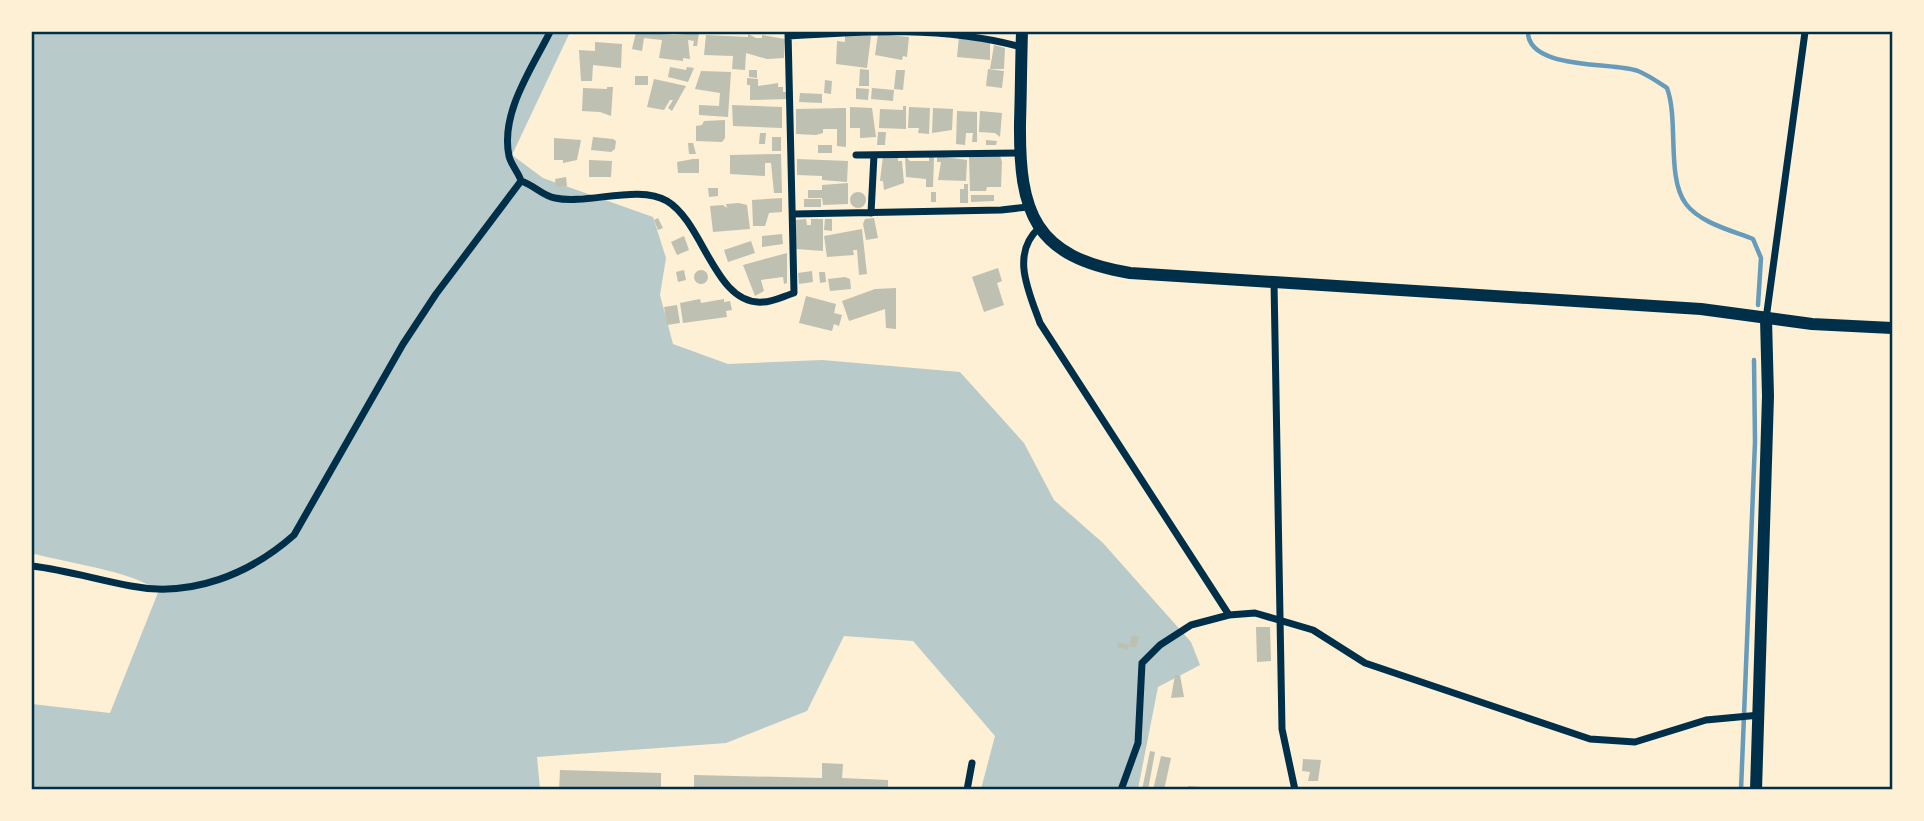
<svg xmlns="http://www.w3.org/2000/svg" width="1924" height="821" font-family="Cabin,sans-serif">
<style>
.green{fill:#b9caca}
.lines{fill:none;stroke-linecap:round;stroke-linejoin:round}
.stream{stroke:#669bbc;stroke-width:4.5}
.building{fill:#bec0b2}
.minor{stroke:#003049;stroke-width:7}
.tertiary{stroke:#003049;stroke-width:12}
.secondary{stroke:#003049;stroke-width:12}
.neatline{fill:none;stroke:#003049;stroke-width:2.5}
</style>
<rect width="100%" height="100%" fill="#fdf0d5"/>
<path class="green" d="M32,32H570L512,155L543,178L653,217L666,258L660,295L673,344L728,364L822,360L960,372L1024,443L1054,500L1103,543L1191,642L1200,665L1158,687L1138,789H981L995,736L913,641L844,636L807,711L726,743L537,757L540,789H32V704L110,713L159,590C122,569 76,565 35,554L32,556Z"/>
<g class="lines">
<path class="stream" d="M1528,32C1528,70 1613,62 1638,71C1648,75 1658,82 1667,88C1679,120 1666,178 1686,204C1700,223 1733,231 1753,239L1761,258L1758,305
M1741,790L1755,442L1754,360"/>
</g>
<path class="building" d="M636,32L674,35L699,33L697,46H693L694,41L688,40L690,59L683,58V61L659,58L662,40L644,38L642,51L632,49Z
M748,34L756,38H762V35L785,39L784,58L767,59L746,53L745,70L732,69L733,56L704,55L706,35L748,37Z
M878,34L909,37L907,57L903,56L902,60L875,55Z
M845,35L871,36L867,68L836,64L837,41L845,42Z
M959,37L990,43V60L957,57Z
M595,42L622,44L621,68L593,65L592,81H581L579,50L595,51Z
M994,45L1005,48L1004,69H990Z
M670,67L686,70L687,67L694,68L688,82L668,77Z
M860,69L869,70V86H859Z
M988,69L1004,71L1002,88L986,86Z
M749,70H757V78L749,77Z
M896,70H905L903,90L894,89Z
M701,71L731,72L728,117L699,115V105L719,106L720,93L695,89Z
M635,76H648V85H635Z
M747,78L758,79V86L778,83V87H783V92H788V99L750,100V85H747Z
M654,79L686,86L672,111L668,108L673,100H670L664,110L647,107Z
M825,80L832,81L831,94L824,93Z
M607,87H613L611,116L600,112L582,111L583,88L607,89Z
M856,88L869,89L868,100L856,99Z
M872,88L894,90L893,101L871,99Z
M800,93L822,94V103L799,102Z
M732,105L782,107V128L733,126Z
M903,106H906V129L879,128L880,109L903,110Z
M850,107L872,108L876,137L860,138V128H850Z
M909,107L930,108L929,134L918,133L919,128H908Z
M846,108V147L837,146V129H823V133L816,135L796,134V109Z
M933,108L953,109L952,130L932,133Z
M957,111L977,112V142H972L973,133H966L965,145L956,144Z
M980,111L1002,113L1000,137L995,133L979,132Z
M725,120V138L722,142L696,141V126L702,125L704,121Z
M878,132H886L885,145H877Z
M760,133H766L765,144H759Z
M593,137L613,139L616,141L615,149L611,152L591,150Z
M772,137H781V151H772Z
M554,138L581,140L577,160L563,163V160H554Z
M986,140L997,141L996,145H986Z
M688,143H693L696,154H689Z
M818,145H832V153H818Z
M781,154L782,193H774L771,163H765V176L730,174V155Z
M898,155V161H902L904,183L884,190L883,181H880L883,156Z
M905,156L910,161H929V157H934L933,187H926V179L906,177Z
M937,156L967,160L966,181L938,180L941,162H937Z
M969,156H1000L1002,162L1001,187H987L986,191H970Z
M693,159H699V173H678L677,162Z
M797,159L848,161L847,182L822,180V176L797,175Z
M589,160L612,161L611,177H589Z
M566,177L567,186L556,187L555,179Z
M848,183V204L823,205L822,198H808V190H822V185Z
M964,184H968V203H960V189H964Z
M708,188H718V196L709,197Z
M931,192H936V202H931Z
M850 200a8 8 0 1 1 16 0a8 8 0 1 1-16 0Z
M971,195H994V201L971,202Z
M782,198V212L769,213L765,226H753L752,200Z
M804,199H821V207H804Z
M739,203L747,205L750,229L713,232L710,206L723,205L727,208L726,204Z
M658,218L663,228L658,230L654,220Z
M874,218L878,238L866,240L863,224L865,219Z
M806,219L807,225H811V219H823V251L796,249L795,220Z
M825,219H832V231L824,230Z
M862,229L867,274L859,275L857,250H853L854,255L827,257L824,236Z
M782,234L783,244L762,247V236Z
M684,236L689,250L677,255L671,242Z
M751,241L755,253L728,262L724,250Z
M787,253V283L784,284L783,277L761,280L764,291L755,296L743,265Z
M998,268L1002,281L997,283L1004,305L984,312L972,277Z
M694 277a7 7 0 1 1 14 0a7 7 0 1 1-14 0Z
M684,270L686,280L678,282L676,272Z
M812,271L813,282L799,284L798,273Z
M819,272H825L826,282L820,283Z
M845,277L850,279L851,289L830,291L828,279Z
M896,288V329L886,328L885,309L849,321L842,301L875,289Z
M806,296L836,304L834,313L842,315L839,326L834,324L832,331L799,323Z
M700,299L701,303L724,299V302L730,301L732,310L726,311L727,317L683,323L680,303Z
M677,305L680,323L667,325L664,307Z
M1256,627H1270L1271,661L1257,662Z
M1132,635L1139,637L1136,648L1129,646Z
M1119,642L1129,645L1127,650L1117,647Z
M1175,675H1180L1184,697L1171,698Z
M1150,751L1155,752L1148,790H1142Z
M1161,756L1171,758L1164,790H1153Z
M1303,759L1321,760L1318,781H1308L1310,772L1302,771Z
M822,763L843,764L842,778L888,780V790H694V775L822,778Z
M560,770L661,773V790H559Z
M1188,786L1203,787L1202,790H1188Z"/>
<g class="lines">
<path class="minor" d="M788,36C866,31 945,26 1021,47
M856,155L1020,153
M521,181C534,185 543,196 555,198C587,205 639,184 667,201C704,223 715,306 763,302C773,302 784,296 794,293L788,32
M521,181C519,173 511,165 509,156C500,113 532,68 550,32
M871,213L874,155
M794,214L1001,210L1028,207
M1039,228C1010,254 1029,292 1040,323L1229,615
M1274,282L1282,729L1295,790
M1766,319L1805,32
M32,566C66,570 98,580 131,586C191,598 250,574 294,535L403,344L436,294L521,181
M967,790L972,763
M1121,790L1138,743L1142,663L1160,645L1191,625L1229,615L1255,613L1313,630L1365,663L1590,739L1635,742L1706,720L1760,715"/>
<path class="tertiary" d="M1756,790L1768,396L1766,319"/>
<path class="secondary" d="M1022,32C1021,62 1021,92 1020,123C1019,213 1034,257 1130,273L1701,309L1812,324L1892,328"/>
</g>
<rect width="1924" height="821" fill="none" stroke="#fdf0d5" stroke-width="66"/>
<rect x="33" y="33" width="1858" height="755" class="neatline"/>
</svg>
